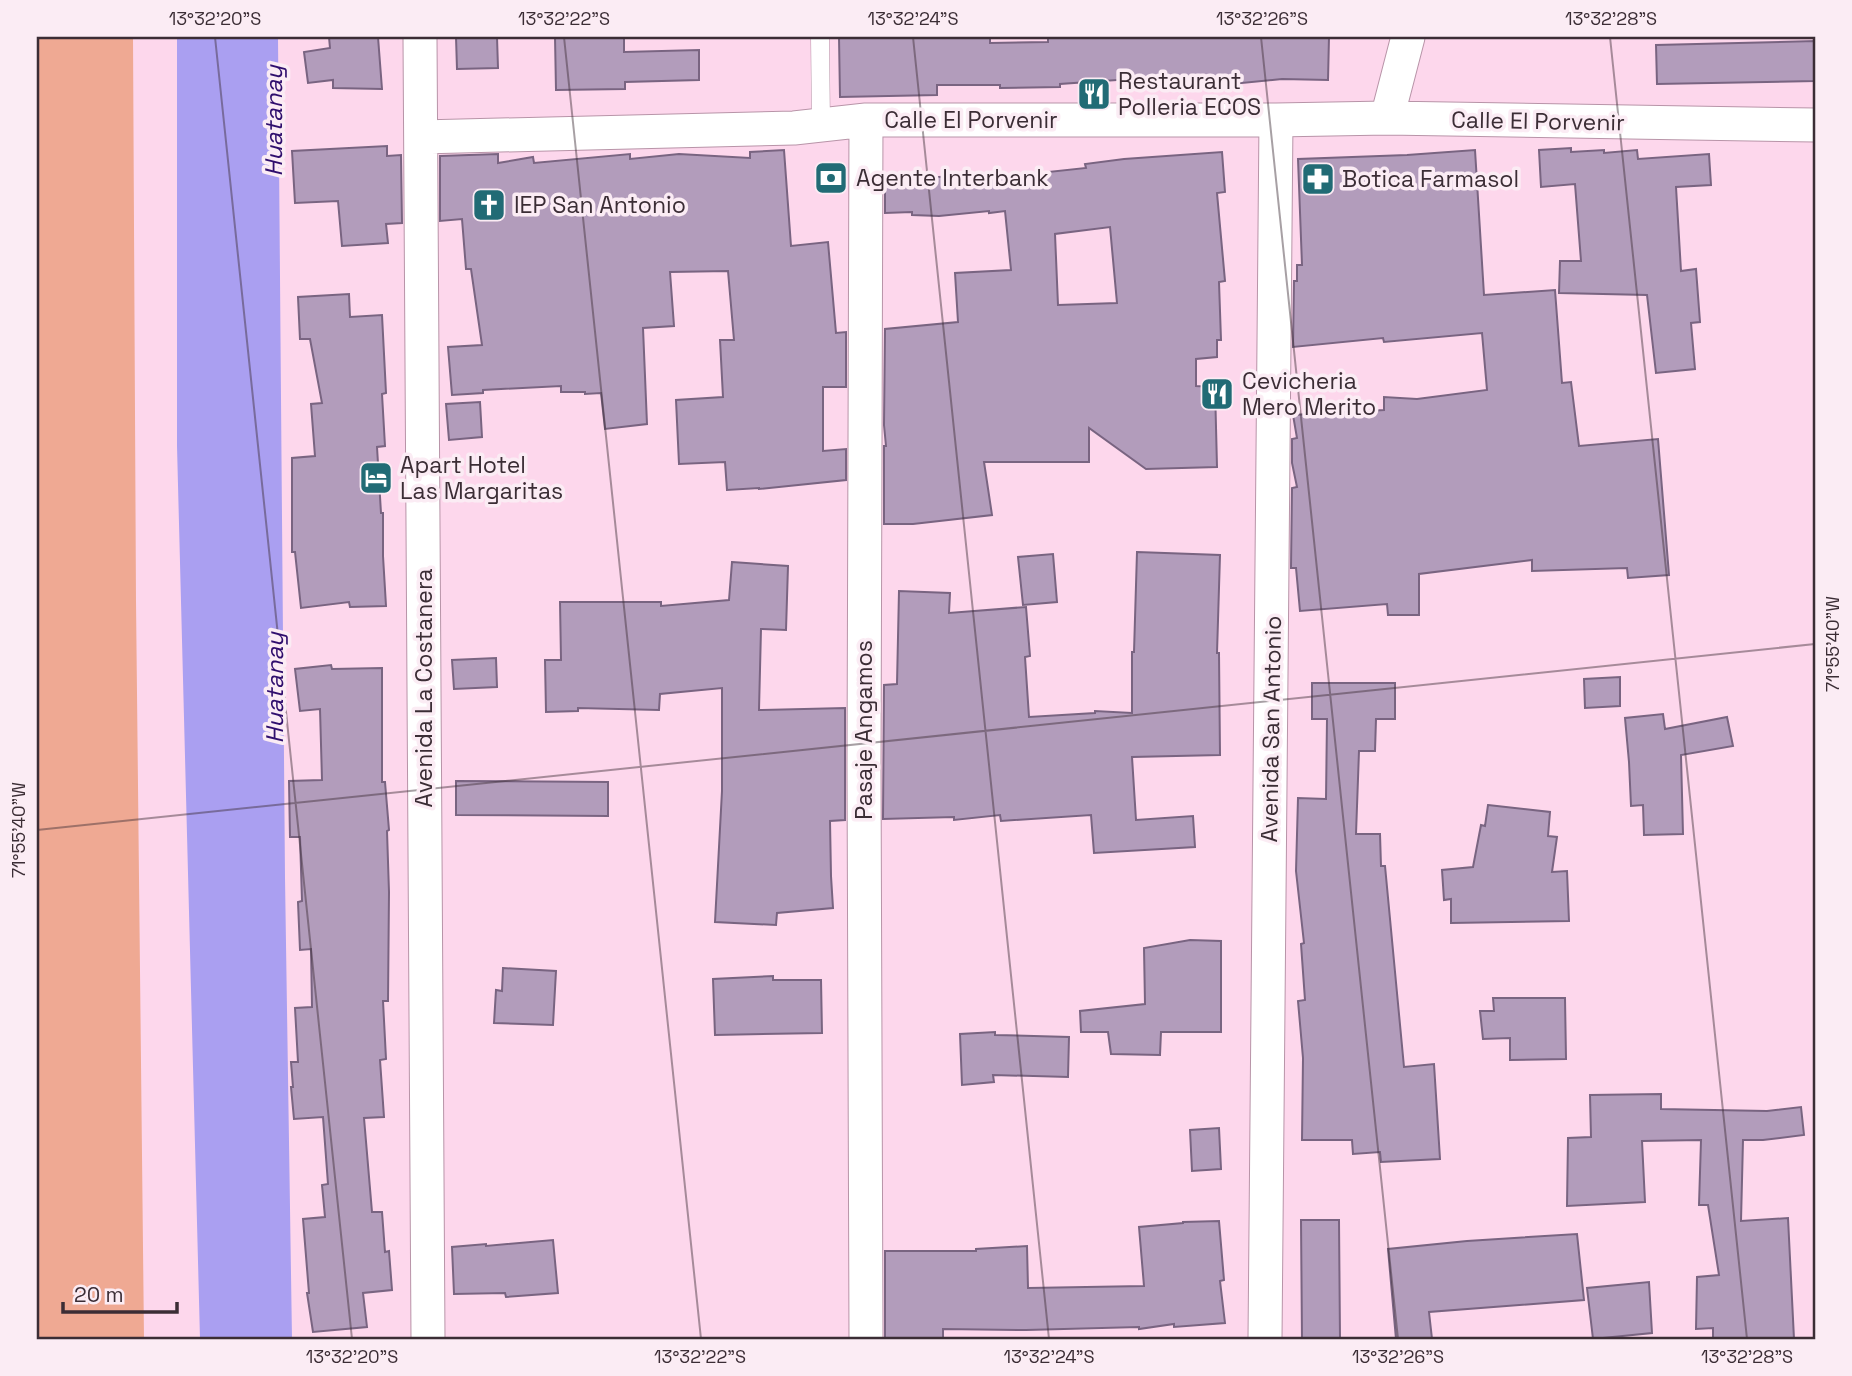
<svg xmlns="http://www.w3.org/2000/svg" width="1852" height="1376" font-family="'Space Grotesk',sans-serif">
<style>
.green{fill:#efa993}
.water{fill:#aa9ff1}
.building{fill:#b29cbb;stroke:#796481;stroke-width:2;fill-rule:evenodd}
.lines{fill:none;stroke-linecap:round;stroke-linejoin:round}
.service-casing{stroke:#b894a8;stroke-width:19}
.minor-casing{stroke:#b894a8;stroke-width:35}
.service{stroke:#fff;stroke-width:18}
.minor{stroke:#fff;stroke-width:33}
.ticks{fill:none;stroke:#3b2d35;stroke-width:2;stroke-opacity:0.45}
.labels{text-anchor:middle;stroke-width:7;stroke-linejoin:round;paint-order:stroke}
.poi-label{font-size:23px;fill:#3b2d35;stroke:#fbecf4;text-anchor:start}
.street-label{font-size:23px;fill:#3b2d35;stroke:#fbecf4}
.water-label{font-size:24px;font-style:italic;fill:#2f0e6d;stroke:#fbecf4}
.neatline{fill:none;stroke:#3b2d35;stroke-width:2.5}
.ticks-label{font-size:18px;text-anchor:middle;fill:#3b2d35}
</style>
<rect width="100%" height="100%" fill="#fdd7ec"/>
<path class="green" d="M37,37H133L136,601L144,1339H37Z"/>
<path class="water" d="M177,37H278L285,878L292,1339H200L177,446Z"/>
<path class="building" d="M329,37H378L382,89L333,88V80L308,83L304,52L330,48Z
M456,37H497L498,68L457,69Z
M555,37H624V52L699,50V80L625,82V89L556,90Z
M839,37H990V43L1048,42V37H1329L1328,80L1282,79L1232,84L1231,81L1131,87V79L1060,84V87L1000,88V85H937V95L840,97Z
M1815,41V81L1657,84L1656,45Z
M387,146V156L401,155L402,223L386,224L388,243L342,246L338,201L295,203L292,151Z
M1571,148V152L1604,150V153L1637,150L1638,159L1709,154L1711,185L1676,187L1681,271L1696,269L1700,322L1691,323L1695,369L1656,373L1647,295L1559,293L1560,261H1581L1575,184L1541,187L1539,150Z
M784,150L791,246L828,242L836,333L846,332V387H823V451L846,449V480L759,489V488L727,490L725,462L679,464L676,400L723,397L720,340H734L728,271L670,272L674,326L643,328L647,424L605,429L601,393L585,394V392H561V386L483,390V393L452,395L448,347L482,345L471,269H466L462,219L440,221V156L498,154V163L533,157L534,163L630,154V159L679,154L750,158V152Z
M1475,150L1484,295L1555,290L1562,383L1571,382L1579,446L1658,439L1669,575L1628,578L1627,568L1532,571V560L1419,574V615H1388L1387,604L1300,611L1296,568H1291L1292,488L1297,487L1292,463V439L1297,438L1293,415L1384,410V397L1417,399L1487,390L1482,333L1384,342L1383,338L1293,347L1294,281H1297V265H1302L1298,159L1407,155Z
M1222,152L1225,192L1217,193L1225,281L1219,282L1221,340H1217V357L1196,359V386L1215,387L1217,467L1146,469L1089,428V462H984L992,515L913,524H884V446H886L884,425L885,329L958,322L955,273L1011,270L1005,211L989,213V211L939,216L912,215V212L885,213V180L956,176V182L1086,168L1085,164L1124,159ZM1110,227L1117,303L1058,305L1055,234Z
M349,294L350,317L382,315L386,393L382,394L385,446L377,447L381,513H383V556L386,606L350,607L349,602L301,608L295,552H292V458L315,456L311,404L322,403L310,339H300L298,297Z
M480,402L482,437L449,440L446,404Z
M1137,552L1220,555L1217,653H1219L1220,755L1132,757L1136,820L1193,816L1195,847L1094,853L1091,815L1001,821L1000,815L954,820V817L883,819L884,685L897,684L899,591L950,593L949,613L1026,607L1030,656L1025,657L1029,717L1095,713V711L1132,713V652H1134Z
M1053,554L1057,602L1023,605L1018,557Z
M732,562L788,566L786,630L761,629L759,710L845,708V820L830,821L831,876L833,908L777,913L776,925L715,922L722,791V688L660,694L659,710L578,708V711L546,712L545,660H561L560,602H661V606L729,600Z
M496,658L497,687L454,689L452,660Z
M331,665L332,669L382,668V782H385L389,830L387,831L389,892L388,1001H383L386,1059L380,1060L384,1117L364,1118L372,1212H382L385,1252L389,1251L392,1290L363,1293L367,1327L313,1332L307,1293H309L303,1219L325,1217L322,1185L328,1184L323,1117L294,1119L291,1087H293L291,1062H298L295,1008L312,1007L311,949L300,950L298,902L302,901L300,837H290L289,781L322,780L320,709L300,711L295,669Z
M1620,677V706L1585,708L1584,679Z
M1312,683H1395V719H1376L1375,751H1359L1356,834H1380L1381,866H1385L1404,1067L1434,1064L1440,1159L1381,1162L1380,1152L1353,1154L1352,1140H1302L1303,1058L1298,1001L1305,1000L1301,944L1304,943L1296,871L1298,798L1326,799L1327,719H1312Z
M1663,714L1665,729L1727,717L1733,746L1681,755L1683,834L1644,835L1643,805L1631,806L1629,762L1625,718Z
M456,781L608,782V816L456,815Z
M1488,805L1550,812L1548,836L1557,837L1552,872L1567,871L1569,921L1451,923V899L1444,900L1442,870L1473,867L1481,825L1485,826Z
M1190,940L1221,941V1032H1161L1160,1055L1111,1054L1108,1032H1081L1080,1011L1145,1004L1144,948Z
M503,968L556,971L553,1025L494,1023L496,990L502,991Z
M773,976V980H821L822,1033L715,1035L713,979Z
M1493,998H1565L1566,1059L1510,1060V1038L1483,1039L1480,1011H1494Z
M995,1032V1035L1069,1037L1068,1077L993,1075L994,1082L962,1085L960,1034Z
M1661,1094V1109L1767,1111L1801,1107L1804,1135L1763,1140H1743L1741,1221L1788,1218L1794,1339H1713V1328L1696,1329L1697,1277L1719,1275L1708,1205H1699L1701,1140L1642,1141L1645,1202L1567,1206L1568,1138L1591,1137L1590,1095Z
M1219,1128L1221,1169L1192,1171L1190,1130Z
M1301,1220H1339L1340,1339H1302Z
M1219,1221L1224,1280L1220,1281L1225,1323L1174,1327V1324L1139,1329V1327L1026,1330L943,1329V1339H885V1251H976V1249L1027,1246L1028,1288L1144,1286L1139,1227L1183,1223V1222Z
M1577,1234L1584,1300L1429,1312L1432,1339H1396L1388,1249L1467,1241Z
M553,1240L558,1293L506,1297L505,1293L454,1294L452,1247L486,1244V1246Z
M1649,1282L1652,1333L1593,1339L1587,1288Z"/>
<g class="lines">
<defs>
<path id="service" d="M820,37L821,125"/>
<path id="minor" d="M420,37L428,1339
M1387,118L1408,37
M866,120L864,766L866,1339
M421,137L794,128L866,120H1276L1387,118L1815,125
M1265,1339L1276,120"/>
</defs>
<use href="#service" class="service-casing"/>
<use href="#minor" class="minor-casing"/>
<use href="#service" class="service"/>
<use href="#minor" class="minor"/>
</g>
<path class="ticks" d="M215,37L352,1339M564,37L701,1339M913,37L1049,1339M1261,37L1398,1339M1610,37L1747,1339M37,830L1815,644"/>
<defs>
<symbol id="restaurant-square" viewBox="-11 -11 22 22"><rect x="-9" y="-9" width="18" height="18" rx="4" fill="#216b75" stroke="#fbecf4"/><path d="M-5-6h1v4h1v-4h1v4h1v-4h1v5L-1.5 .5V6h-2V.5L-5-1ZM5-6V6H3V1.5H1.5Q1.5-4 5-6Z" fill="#fff"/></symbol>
<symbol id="bank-square" viewBox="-11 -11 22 22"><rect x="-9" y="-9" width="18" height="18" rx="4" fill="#216b75" stroke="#fbecf4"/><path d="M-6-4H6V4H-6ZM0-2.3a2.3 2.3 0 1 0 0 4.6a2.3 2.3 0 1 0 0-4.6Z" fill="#fff"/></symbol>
<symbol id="pharmacy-square" viewBox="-11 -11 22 22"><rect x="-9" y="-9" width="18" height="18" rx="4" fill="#216b75" stroke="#fbecf4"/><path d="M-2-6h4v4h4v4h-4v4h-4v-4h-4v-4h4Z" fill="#fff"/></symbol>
<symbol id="church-square" viewBox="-11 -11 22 22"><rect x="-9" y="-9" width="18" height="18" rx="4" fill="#216b75" stroke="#fbecf4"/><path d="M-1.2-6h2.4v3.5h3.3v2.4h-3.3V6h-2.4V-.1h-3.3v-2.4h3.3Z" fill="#fff"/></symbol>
<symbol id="hotel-square" viewBox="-11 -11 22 22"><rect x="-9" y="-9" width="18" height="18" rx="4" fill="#216b75" stroke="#fbecf4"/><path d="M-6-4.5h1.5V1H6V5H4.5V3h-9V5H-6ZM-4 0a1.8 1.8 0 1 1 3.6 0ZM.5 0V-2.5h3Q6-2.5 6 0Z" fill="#fff"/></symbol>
</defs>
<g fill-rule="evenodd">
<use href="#restaurant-square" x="1075" y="75" width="38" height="38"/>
<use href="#bank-square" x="812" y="159" width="38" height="38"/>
<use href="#pharmacy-square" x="1299" y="160" width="38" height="38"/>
<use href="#church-square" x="470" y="186" width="38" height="38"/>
<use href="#restaurant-square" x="1198" y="375" width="38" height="38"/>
<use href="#hotel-square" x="357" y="459" width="38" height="38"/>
</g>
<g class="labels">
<g class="poi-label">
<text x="1118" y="89">Restaurant<tspan x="1118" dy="26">Polleria ECOS</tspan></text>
<text x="856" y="186">Agente Interbank</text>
<text x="1342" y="187">Botica Farmasol</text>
<text x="514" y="213">IEP San Antonio</text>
<text x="1242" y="389">Cevicheria<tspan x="1242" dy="26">Mero Merito</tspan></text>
<text x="400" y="473">Apart Hotel<tspan x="400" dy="26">Las Margaritas</tspan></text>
</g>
<g class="street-label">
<text x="971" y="128">Calle El Porvenir</text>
<text transform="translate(1538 121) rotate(1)" y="8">Calle El Porvenir</text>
<text transform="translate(424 688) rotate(-90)" y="8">Avenida La Costanera</text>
<text transform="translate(1271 729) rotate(-89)" y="8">Avenida San Antonio</text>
<text transform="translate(864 730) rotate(-90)" y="8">Pasaje Angamos</text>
</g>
<g class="water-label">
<text transform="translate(274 121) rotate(-90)" y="8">Huatanay</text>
<text transform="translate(275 688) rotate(-90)" y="8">Huatanay</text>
</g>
</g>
<rect width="1852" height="1376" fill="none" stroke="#fbecf4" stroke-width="77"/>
<path d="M63 1302v10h114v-10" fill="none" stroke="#3b2d35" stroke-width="3.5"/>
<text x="74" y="1302" font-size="21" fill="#3b2d35" stroke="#fbecf4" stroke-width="5" paint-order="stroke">20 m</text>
<rect x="38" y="38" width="1776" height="1300" class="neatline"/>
<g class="ticks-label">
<text x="215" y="25">13°32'20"S</text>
<text x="564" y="25">13°32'22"S</text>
<text x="913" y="25">13°32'24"S</text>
<text x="1262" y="25">13°32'26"S</text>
<text x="1611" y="25">13°32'28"S</text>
<text transform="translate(1833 644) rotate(-90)" y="6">71°55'40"W</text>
<text transform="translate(19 830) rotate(-90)" y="6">71°55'40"W</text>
<text x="352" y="1363">13°32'20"S</text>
<text x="700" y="1363">13°32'22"S</text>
<text x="1049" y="1363">13°32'24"S</text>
<text x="1398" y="1363">13°32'26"S</text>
<text x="1747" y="1363">13°32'28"S</text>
</g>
</svg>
